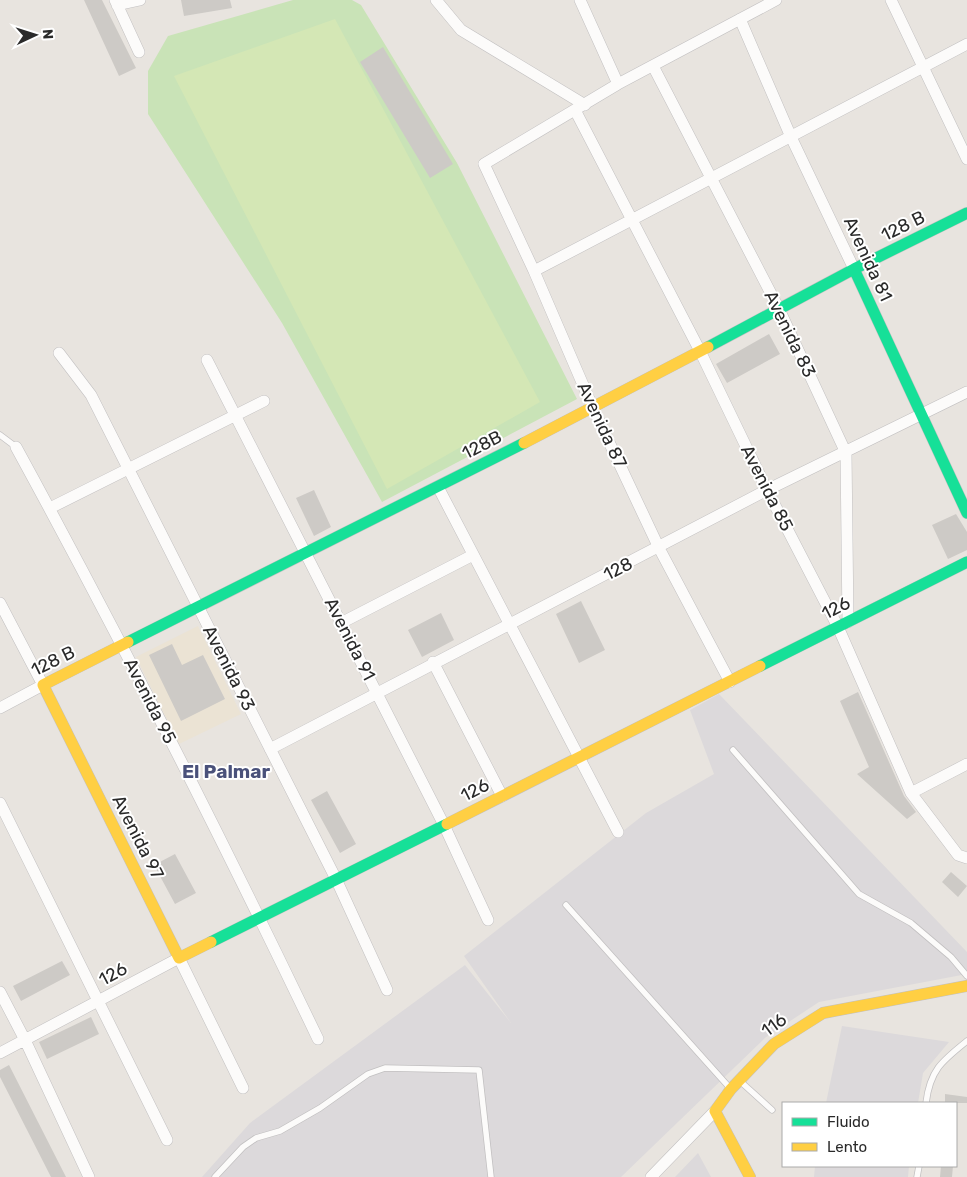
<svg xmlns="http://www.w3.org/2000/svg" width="967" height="1177" font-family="Rubik,sans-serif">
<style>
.industrial{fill:#dcd9db}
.education{fill:#ebe3d4}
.green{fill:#c9e3b7}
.pitch{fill:#d4e7b5}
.building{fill:#cdcac6}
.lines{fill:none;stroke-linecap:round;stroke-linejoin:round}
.lane-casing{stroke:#c2c0c1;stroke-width:7}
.street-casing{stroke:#c2c0c1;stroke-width:12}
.fast-casing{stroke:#c2c0c1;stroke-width:12}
.slow-casing{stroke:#c2c0c1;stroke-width:12}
.lane{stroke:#fcfbfa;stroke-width:5.5}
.street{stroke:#fcfbfa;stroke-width:11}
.fast{stroke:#16e098;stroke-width:11}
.slow{stroke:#ffcf43;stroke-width:11}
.labels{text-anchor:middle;stroke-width:4;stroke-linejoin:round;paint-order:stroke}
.street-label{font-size:18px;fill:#2a2a2a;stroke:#fff}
.neighbourhood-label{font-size:19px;font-weight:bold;fill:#4a517a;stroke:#fff}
</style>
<rect width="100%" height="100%" fill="#e8e4df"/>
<path class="industrial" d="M719,694L967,952V974L819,1002L766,1037L621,1177H202L250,1123L465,965L511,1023L464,956L646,813L714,774L690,710Z
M842,1026L949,1042L923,1073L918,1103H826Z
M698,1153L711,1177H675Z
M815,1166H909L908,1177H814Z"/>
<path class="education" d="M198,626L241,714L179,744L136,657Z"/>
<path class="green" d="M293,0H352L361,5L457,163L577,399L382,502L282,323L148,114V71L168,36Z"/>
<path class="pitch" d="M335,19L540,402L387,489L174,76Z"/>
<path class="building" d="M84,0H102L136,68L119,76Z
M181,0H230L232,8L184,16Z
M383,47L453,164L430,178L360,62Z
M769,334L780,354L727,383L716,364Z
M314,490L331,527L314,536L296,498Z
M956,514L967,532V550L948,559L932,525Z
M581,601L605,650L579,663L556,614Z
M441,613L454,640L422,657L408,630Z
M172,644L182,665L203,655L225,699L181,721L149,655Z
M858,692L904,796L916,812L907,819L857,774L869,767L840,701Z
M327,791L356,844L340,853L311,800Z
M175,854L196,893L175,904L154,865Z
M951,872L967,886L958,897L942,882Z
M62,961L70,975L21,1001L13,986Z
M91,1017L99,1034L47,1059L39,1042Z
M9,1065L66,1177H51L0,1077V1070Z
M945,1094L967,1097V1103H945Z
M941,1166H953L952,1177H940Z"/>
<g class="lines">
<defs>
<path id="lane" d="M0,435L16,447
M733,750L859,894L911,923L951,957L967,976
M566,905L729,1087
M741,1082L772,1110
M926,1103C930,1070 942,1061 967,1041
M215,1177L243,1147L256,1138L280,1131L320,1108L368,1074L385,1068L479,1070L491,1177
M917,1177L919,1166"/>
<path id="street" d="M115,0L139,52
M436,0L461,30L585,105
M580,0L618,84
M891,0L967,159
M117,5L140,0
M740,19L791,137L854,269
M653,66L779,309L846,453L848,622
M575,110L700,351L767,490L838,627L911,793L958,855L967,858
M534,271L967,44
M59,353L91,395L336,879L387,990
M207,360L444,825L488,920
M16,447C122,641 222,839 318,1039
M438,487L618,832
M50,508L264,401
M0,603L43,685L0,708
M341,623L473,555
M433,662L502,796
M730,682L659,548L593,408L534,271L484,164L618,84L776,0
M270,749L767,490L967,392
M911,793L967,764
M0,803L167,1140
M0,992L25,1040L89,1177
M0,1053L179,958L243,1088
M651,1177L715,1111"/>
<path id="fast" d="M854,269L967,513
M708,347L854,269L967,213
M128,642L524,443
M760,666L967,562
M211,942L447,824"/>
<path id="slow" d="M524,443L708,347
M128,642L43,685L179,958L211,942
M447,824L760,666
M750,1177L715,1111L731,1089L774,1044L823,1013L967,986"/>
</defs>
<use href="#lane" class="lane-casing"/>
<use href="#street" class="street-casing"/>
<use href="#fast" class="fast-casing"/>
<use href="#slow" class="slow-casing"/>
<use href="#lane" class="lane"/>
<use href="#street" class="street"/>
<use href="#fast" class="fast"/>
<use href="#slow" class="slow"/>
</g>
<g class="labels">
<g class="street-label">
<text transform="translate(903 226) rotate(-26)" y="6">128 B</text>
<text transform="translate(868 259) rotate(65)" y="6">Avenida 81</text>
<text transform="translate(790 334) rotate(64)" y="6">Avenida 83</text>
<text transform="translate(602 425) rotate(65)" y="6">Avenida 87</text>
<text transform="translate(482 445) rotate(-27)" y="6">128B</text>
<text transform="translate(767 488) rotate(63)" y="6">Avenida 85</text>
<text transform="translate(618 569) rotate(-27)" y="6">128</text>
<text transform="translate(836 608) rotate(-27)" y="6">126</text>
<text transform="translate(350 639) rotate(63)" y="6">Avenida 91</text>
<text transform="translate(53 661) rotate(-26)" y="6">128 B</text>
<text transform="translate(229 668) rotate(63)" y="6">Avenida 93</text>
<text transform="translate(150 701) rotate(63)" y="6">Avenida 95</text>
<text transform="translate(475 790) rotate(-27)" y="6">126</text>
<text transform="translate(138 837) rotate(63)" y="6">Avenida 97</text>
<text transform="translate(113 974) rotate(-28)" y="6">126</text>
<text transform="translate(774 1025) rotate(-36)" y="6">116</text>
</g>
<g class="neighbourhood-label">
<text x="226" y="778">El Palmar</text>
</g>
</g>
<rect x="782" y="1102" width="175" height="65" fill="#ffffff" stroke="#aaaaaa"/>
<rect x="792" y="1118" width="25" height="8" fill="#16e098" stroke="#aaaaaa"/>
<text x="827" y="1127" font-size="15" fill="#2a2a2a">Fluido</text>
<rect x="792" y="1143" width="25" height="8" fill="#ffcf43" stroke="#aaaaaa"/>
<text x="827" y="1152" font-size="15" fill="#2a2a2a">Lento</text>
<g transform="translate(35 35) rotate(86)" stroke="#ffffff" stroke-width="4" paint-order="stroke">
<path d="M0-4L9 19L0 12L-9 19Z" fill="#2a2a2a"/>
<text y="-8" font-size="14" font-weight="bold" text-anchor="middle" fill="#2a2a2a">N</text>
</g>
</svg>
